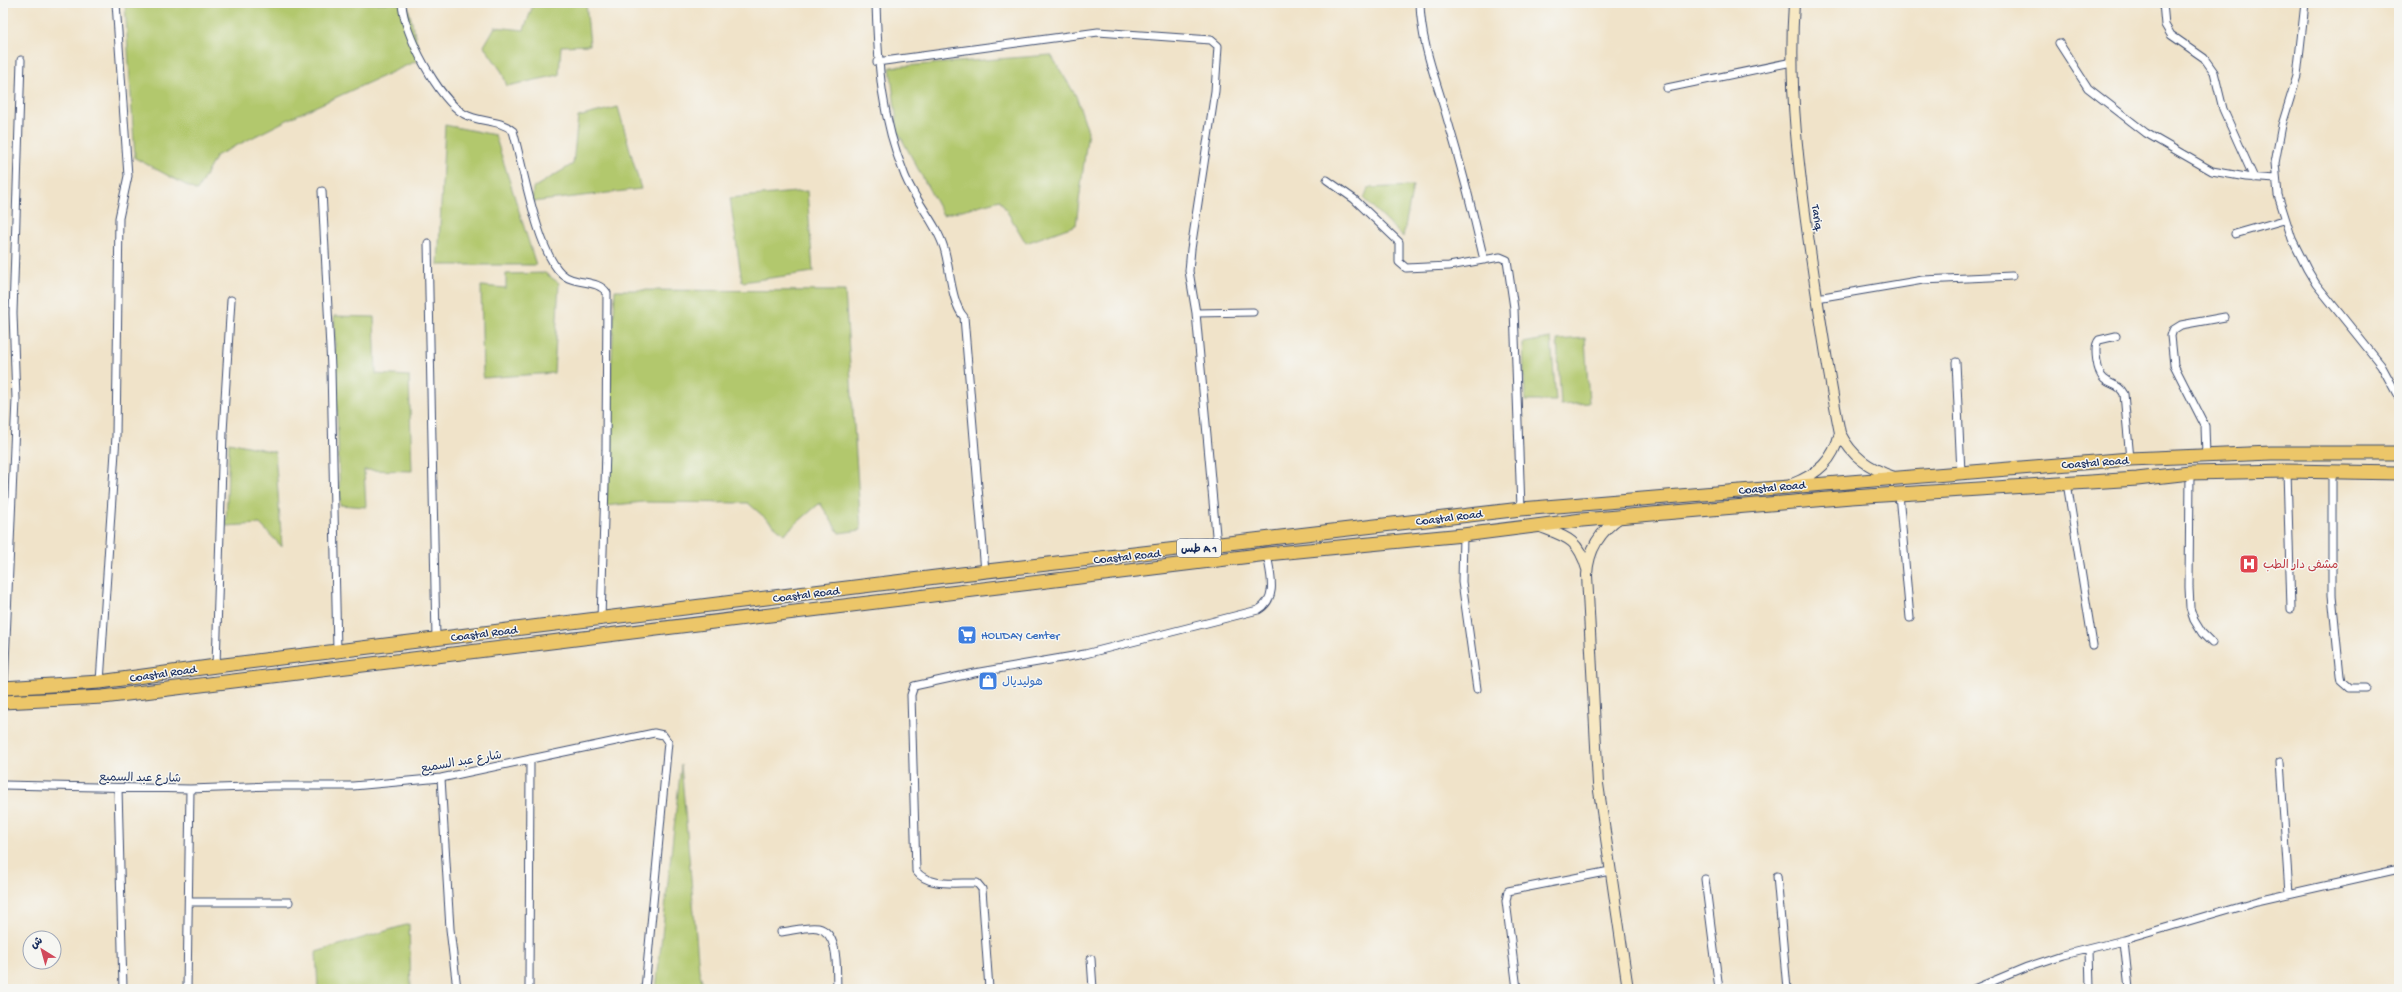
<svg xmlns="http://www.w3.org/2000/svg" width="2402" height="992" font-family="'Gochi Hand','Playpen Sans Arabic',sans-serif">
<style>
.green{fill:#b2c86d;stroke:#667c66}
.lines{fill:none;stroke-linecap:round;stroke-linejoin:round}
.street-casing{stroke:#3b4a6e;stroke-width:9}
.secondary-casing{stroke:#3b4a6e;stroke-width:12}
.highway-casing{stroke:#3b4a6e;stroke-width:15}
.street{stroke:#fff;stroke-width:7}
.secondary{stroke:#f7e8c3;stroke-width:10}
.highway{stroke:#ecc669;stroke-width:13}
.labels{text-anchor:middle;stroke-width:3;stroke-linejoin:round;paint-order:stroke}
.shield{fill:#f6f6f2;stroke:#5d6b8a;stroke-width:1}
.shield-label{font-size:11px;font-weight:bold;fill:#1b2f5e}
.street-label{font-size:12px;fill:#1b2f5e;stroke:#f6f6f2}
.health-label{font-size:12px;fill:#be3a42;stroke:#f6f6f2;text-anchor:start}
.shop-label{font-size:12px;fill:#366cbe;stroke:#f6f6f2;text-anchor:start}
</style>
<rect width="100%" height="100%" fill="#f6f6f2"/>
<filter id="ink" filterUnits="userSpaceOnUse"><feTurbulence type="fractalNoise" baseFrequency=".025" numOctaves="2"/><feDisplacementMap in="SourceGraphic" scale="8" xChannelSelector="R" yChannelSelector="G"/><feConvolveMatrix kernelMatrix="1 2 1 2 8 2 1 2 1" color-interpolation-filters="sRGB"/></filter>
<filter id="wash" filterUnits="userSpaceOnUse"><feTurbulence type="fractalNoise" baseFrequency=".012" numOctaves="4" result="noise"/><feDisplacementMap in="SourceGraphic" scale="16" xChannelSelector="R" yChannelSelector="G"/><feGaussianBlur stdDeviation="0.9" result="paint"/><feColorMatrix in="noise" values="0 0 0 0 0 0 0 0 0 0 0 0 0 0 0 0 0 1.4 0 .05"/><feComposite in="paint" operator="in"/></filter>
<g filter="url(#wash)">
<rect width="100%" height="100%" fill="#f0e3c9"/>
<path class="green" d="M125,3H407L421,59L299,114L216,156L197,191L135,158Z
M538,3H586L590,45L561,46L559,75L507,86L502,72L484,46L495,27L524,30L533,5Z
M1051,55L1076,96L1088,131L1076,225L1026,243L1000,200L943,215L898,132L890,67Z
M618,107L641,189L532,202L533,188L573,164L578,117Z
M445,125L495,135L536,265H438Z
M1413,186L1403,237L1364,199L1368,188Z
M807,191L813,272L742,282L730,198Z
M545,273L559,283L554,373L483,378L481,286L506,288V274Z
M615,290L845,291L861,530L839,533L820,503L784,534L748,503L643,502L605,506Z
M334,316L374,317L376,374L409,376L412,471L364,470L366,507L340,505Z
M1551,338L1556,401H1525L1523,343Z
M1585,338L1589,403L1561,405L1557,340Z
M229,442L275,452L282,547L260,524L226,526Z
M681,765L699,970L704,989H656Z
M409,924L411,989H318L316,952Z"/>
</g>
<g filter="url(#ink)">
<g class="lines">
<defs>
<path id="street" d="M402,3C403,33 438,98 464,114C480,123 500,119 513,131C523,166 537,250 561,273C574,286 597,278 607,293L606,450L601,620
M876,3C878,66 881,117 905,176C915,201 936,222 944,248C950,267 951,303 964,317L985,572
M1420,3C1421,44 1436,79 1447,118C1461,165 1473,212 1484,260
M2163,3L2165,25L2171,35L2204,58L2214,72L2223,109L2254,178
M2305,3L2297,76L2282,125L2275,163L2278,195L2292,239L2307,269L2316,284L2381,365L2399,398
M2059,43L2088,88L2146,133L2212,171L2246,177L2276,179
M877,62L1098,32L1211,40L1218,46L1215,91L1191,249L1189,271L1196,313L1217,546
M1667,88L1792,62
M1327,180L1354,199L1399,242V262L1406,268L1449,266L1500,257L1507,260L1514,308L1521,509
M322,191L331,368L337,651
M2235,234L2284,220
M428,243L436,639
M1817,298L1923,280L2012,276
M1196,313L1253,312
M2116,336L2099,340C2093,346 2097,373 2104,379C2112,386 2119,384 2124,394L2130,459
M1956,362L1961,473
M2206,455L2205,426L2174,365L2171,336L2173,330L2181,325L2225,317
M2287,471L2291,609
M2332,471V595L2340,676L2341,681L2349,688H2366
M2190,473L2189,587L2190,608L2194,620L2202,633L2212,643
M2067,483L2093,645
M1899,494L1910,618
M1463,535L1462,582L1477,689
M216,666L223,432L231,300
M100,682L116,436L119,218L128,176L116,3
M4,688L16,399L13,313L21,60
M2280,762L2289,893
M441,778L450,929L457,989
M3,785L190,789L273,786H353L441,778L654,733L663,735L668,742L645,989
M118,788L123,989
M1777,876L1787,989
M1705,879L1719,989
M190,902H289
M781,932C791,931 808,926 818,928C840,933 836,971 837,989
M2124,940L2129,989
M2089,949L2090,989
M1091,959L1093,989
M187,989L190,789
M529,989L530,759
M989,989L982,889L977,883C958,882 929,888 916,871L911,695L914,686L974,673L1085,654L1258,610C1279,598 1270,574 1267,554
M1517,989L1506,901L1508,891L1610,871
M1974,989L2027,967L2063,955L2124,940L2257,901L2399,869"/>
<path id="secondary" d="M1794,3C1788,88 1799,173 1811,257C1820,316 1828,374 1840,433C1852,457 1869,468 1894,477
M1792,484C1818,474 1833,461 1840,433
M1622,516C1601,530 1588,550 1587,575L1598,784L1628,989
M1538,526C1566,537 1578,538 1587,569"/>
<path id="highway" d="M3,688L100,682L216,666L944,576L1521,509L2130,459L2271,453H2399
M3,702L103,697L1267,554L1463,535L1582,520L1851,497L2137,479L2190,473L2287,471L2399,473"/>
</defs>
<use href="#street" class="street-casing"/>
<use href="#secondary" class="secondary-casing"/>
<use href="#highway" class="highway-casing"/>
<use href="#street" class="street"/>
<use href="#secondary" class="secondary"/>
<use href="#highway" class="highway"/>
</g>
</g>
<defs>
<symbol id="hospital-square" viewBox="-11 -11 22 22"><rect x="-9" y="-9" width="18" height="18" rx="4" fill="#e0444e" stroke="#f6f6f2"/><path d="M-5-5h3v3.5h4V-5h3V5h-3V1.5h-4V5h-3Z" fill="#fff"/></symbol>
<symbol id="supermarket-square" viewBox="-11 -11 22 22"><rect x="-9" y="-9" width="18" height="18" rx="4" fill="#3f7fe0" stroke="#f6f6f2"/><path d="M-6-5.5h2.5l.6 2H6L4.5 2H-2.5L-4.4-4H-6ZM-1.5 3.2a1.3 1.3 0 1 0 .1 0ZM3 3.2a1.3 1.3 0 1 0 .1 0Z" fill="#fff"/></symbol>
<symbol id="shop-square" viewBox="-11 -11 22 22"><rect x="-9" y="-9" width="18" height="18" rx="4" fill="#3f7fe0" stroke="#f6f6f2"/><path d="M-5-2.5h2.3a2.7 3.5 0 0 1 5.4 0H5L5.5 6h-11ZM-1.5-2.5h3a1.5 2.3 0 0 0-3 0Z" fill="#fff"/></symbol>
</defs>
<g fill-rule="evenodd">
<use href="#hospital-square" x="2238" y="553" width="22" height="22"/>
<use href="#supermarket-square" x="956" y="624" width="22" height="22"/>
<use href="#shop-square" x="977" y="670" width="22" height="22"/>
</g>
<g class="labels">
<rect class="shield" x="1177" y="539" width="44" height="18" rx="3"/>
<g class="shield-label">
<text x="1199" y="552">طس A 1</text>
</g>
<g class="street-label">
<text transform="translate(1818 217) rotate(81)" y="4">Tariq</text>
<text transform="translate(2095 462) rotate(-4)" y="4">Coastal Road</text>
<text transform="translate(1772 487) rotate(-5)" y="4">Coastal Road</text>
<text transform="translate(1449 517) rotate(-7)" y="4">Coastal Road</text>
<text transform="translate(1127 556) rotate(-6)" y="4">Coastal Road</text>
<text transform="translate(806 594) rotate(-7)" y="4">Coastal Road</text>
<text transform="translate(484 633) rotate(-7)" y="4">Coastal Road</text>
<text transform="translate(163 673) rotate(-8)" y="4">Coastal Road</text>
<text transform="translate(461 761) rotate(-10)" y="4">شارع عبد السميع</text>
<text transform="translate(140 777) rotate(1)" y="4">شارع عبد السميع</text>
</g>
<g class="health-label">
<text x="2263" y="568">مشفى دار الطب</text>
</g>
<g class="shop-label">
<text x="981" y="639">HOLIDAY Center</text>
<text x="1002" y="685">هوليديال</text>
</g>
</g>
<rect width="2402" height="992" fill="none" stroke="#f6f6f2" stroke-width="16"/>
<g transform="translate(42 950) rotate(323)"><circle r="19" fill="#f6f6f2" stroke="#9ea6b7"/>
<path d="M0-3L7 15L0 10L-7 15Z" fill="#d1495b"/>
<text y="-6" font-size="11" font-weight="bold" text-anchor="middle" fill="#1b2f5e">ش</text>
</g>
</svg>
